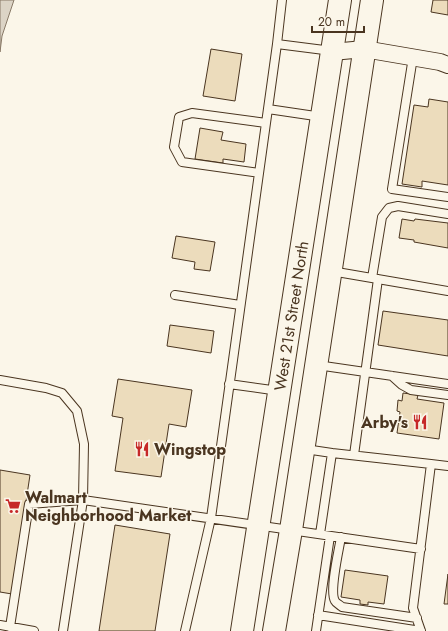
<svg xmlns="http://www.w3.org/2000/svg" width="448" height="631" font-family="Jost,sans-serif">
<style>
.water{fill:#dcd4c6;stroke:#887966}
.building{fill:#ecdcbc;stroke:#4a3520}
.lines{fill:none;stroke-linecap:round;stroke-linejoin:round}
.lane-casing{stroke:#4a3520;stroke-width:10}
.street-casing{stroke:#4a3520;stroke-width:18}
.secondary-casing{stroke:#4a3520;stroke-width:24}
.lane{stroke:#fbf6e9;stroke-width:8}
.street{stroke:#fbf6e9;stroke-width:16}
.secondary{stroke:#fbf6e9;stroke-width:22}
.labels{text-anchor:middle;stroke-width:3;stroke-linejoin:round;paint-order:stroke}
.street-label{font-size:16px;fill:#4a3520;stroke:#fbf6e9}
.poi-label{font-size:16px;font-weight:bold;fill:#4a3520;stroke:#fbf6e9;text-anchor:start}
</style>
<rect width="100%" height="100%" fill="#fbf6e9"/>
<path class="water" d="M0,0H14L2,36L0,52Z"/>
<path class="building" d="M433,0H448V15L431,12Z
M211,49L242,54L235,101L203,96Z
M429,99L448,102V185L422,181V187L402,184L414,105L428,107Z
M200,128L223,132L221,140L246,144L244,162L223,159V163L195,159Z
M402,219L414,221L415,219L448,223V248L414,242V240L399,238Z
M176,236L215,242L210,271L194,269L195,262L172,258Z
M383,311L448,320V356L378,345Z
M170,325L214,331L211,353L167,346Z
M118,379L192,390L186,427L169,424L161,477L115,471L123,418L112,416Z
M403,393L418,395L417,399L444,403L439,439L397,433L400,412L397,411L398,400L402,401Z
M0,470L30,475L12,594L0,592Z
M115,525L170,534L155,631H99Z
M345,570L388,576L384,604L368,602V605L360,604V600L341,597Z
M448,574V604H444Z"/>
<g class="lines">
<defs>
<path id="lane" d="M282,0L277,44L332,51
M413,57L392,189L448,197
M268,109L322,117
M259,173L182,162L174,147L179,117L192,113L266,123
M331,271L448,291
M372,278L382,217L389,208L398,206L448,214
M175,295L240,305
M317,365L448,384
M392,376L402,385L411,390L448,395
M0,380L46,388L62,393L77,411L84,444L83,500L29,504L10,627
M229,384L279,391
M305,449L332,453
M354,455L378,279
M320,534L332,453L431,464
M341,537C339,550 329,591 335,601C336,603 340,605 342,607L417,618
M318,615L421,631
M0,625L34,631
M63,631L83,500L421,549
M185,631L211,518L277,44
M316,631L330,536
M421,631L413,608L431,464L448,466"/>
<path id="street" d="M332,52L364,49L440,62L448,65"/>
<g id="secondary">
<path id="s1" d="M242,631L340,0"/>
<path d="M274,631L291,530L372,0"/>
</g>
</defs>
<use href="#lane" class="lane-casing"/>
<use href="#street" class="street-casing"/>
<use href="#secondary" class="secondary-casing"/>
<use href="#lane" class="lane"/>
<use href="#street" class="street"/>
<use href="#secondary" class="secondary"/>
</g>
<defs>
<symbol id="restaurant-bare" viewBox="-9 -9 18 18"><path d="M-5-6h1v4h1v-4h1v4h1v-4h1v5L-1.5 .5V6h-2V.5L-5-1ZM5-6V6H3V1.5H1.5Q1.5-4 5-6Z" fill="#c62828" stroke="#fbf6e9" stroke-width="2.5" paint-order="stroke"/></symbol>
<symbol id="supermarket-bare" viewBox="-9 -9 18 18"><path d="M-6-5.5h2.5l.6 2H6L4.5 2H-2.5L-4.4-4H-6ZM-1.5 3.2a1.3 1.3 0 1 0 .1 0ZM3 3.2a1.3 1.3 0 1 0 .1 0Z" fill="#c62828" stroke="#fbf6e9" stroke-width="2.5" paint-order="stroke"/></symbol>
</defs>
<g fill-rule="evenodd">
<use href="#restaurant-bare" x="409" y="411" width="22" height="22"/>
<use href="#restaurant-bare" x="131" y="438" width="22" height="22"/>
<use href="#supermarket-bare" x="2" y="495" width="22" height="22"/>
</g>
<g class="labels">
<g class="street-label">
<text dy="6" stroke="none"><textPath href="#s1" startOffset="319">West 21st Street North</textPath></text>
</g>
<g class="poi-label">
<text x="408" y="428" text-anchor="end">Arby's</text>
<text x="154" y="455">Wingstop</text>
<text x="25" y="503">Walmart<tspan x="25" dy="18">Neighborhood Market</tspan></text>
</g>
</g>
<path d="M312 26v6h52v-6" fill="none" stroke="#4a3520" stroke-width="2"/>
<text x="318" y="26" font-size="12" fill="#4a3520" stroke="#fbf6e9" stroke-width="3" paint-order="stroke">20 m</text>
</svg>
